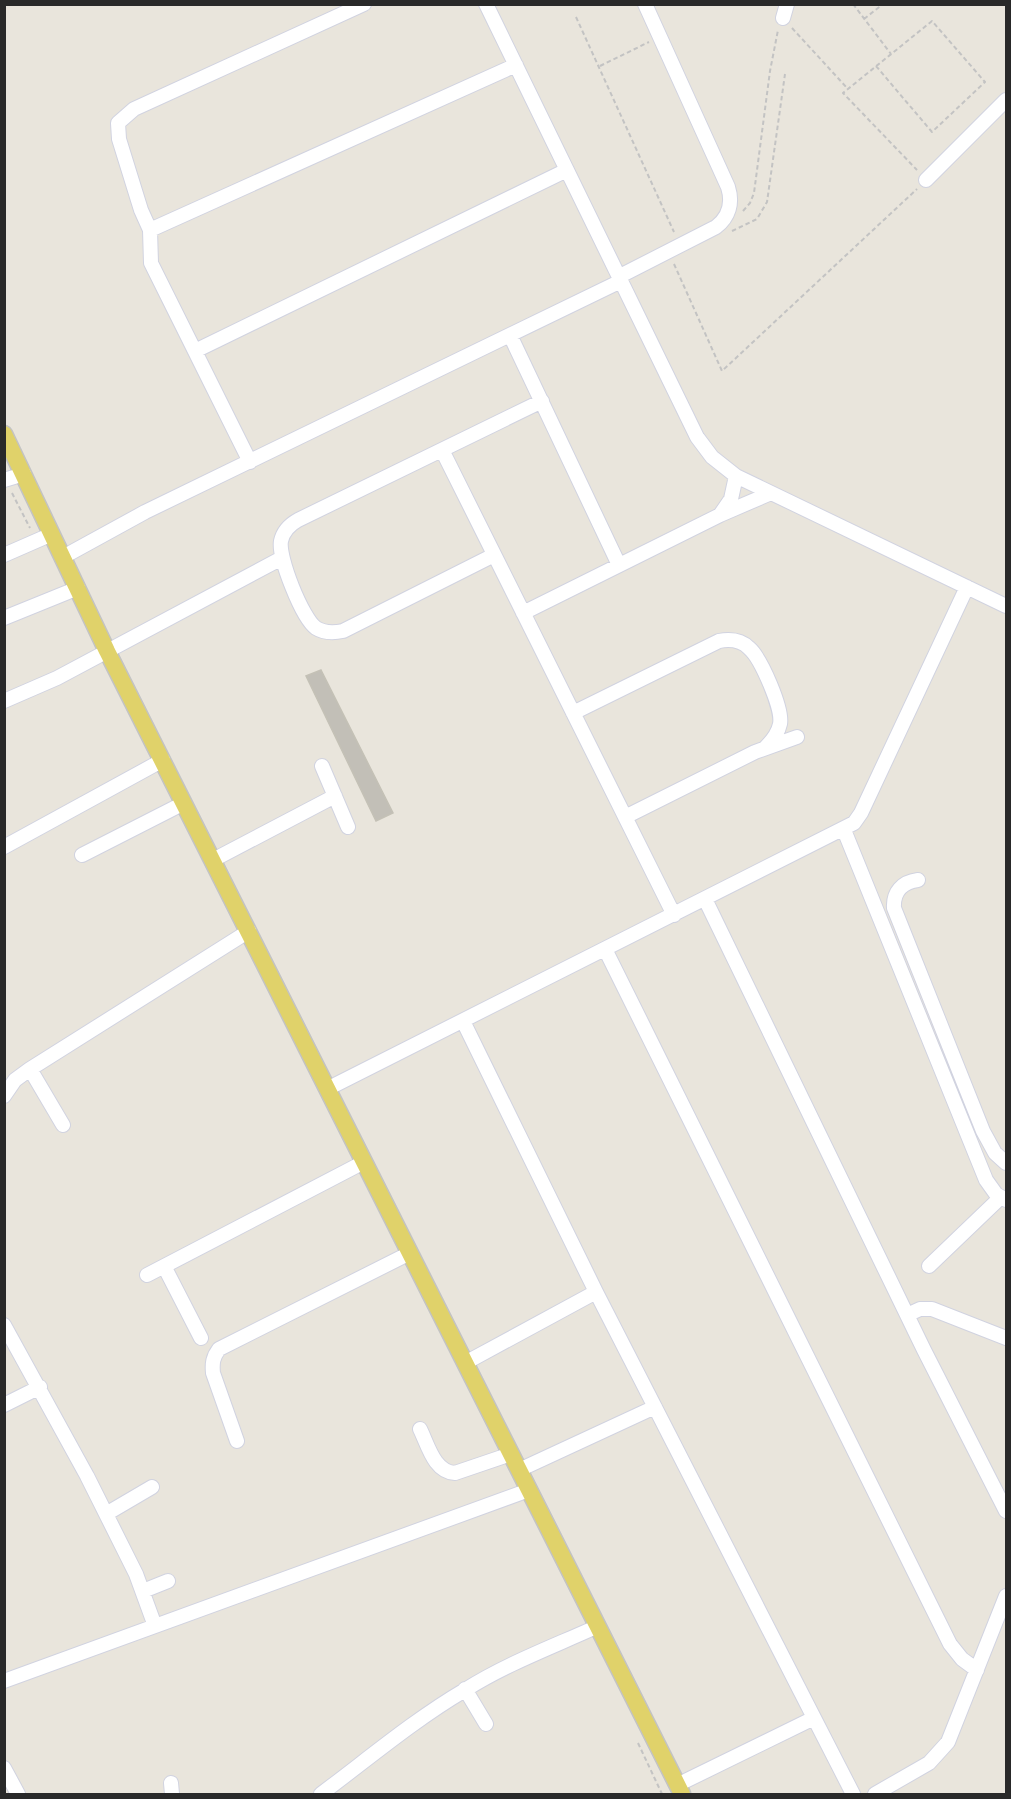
<svg xmlns="http://www.w3.org/2000/svg" width="1011" height="1799" font-family="'Noto Sans',sans-serif">
<style>
.building{fill:#c2bfb7;stroke:#c4c1b6;stroke-width:1.5}
.lines{fill:none;stroke-linecap:round;stroke-linejoin:round}
.minor-casing{stroke:#d1d3e0;stroke-width:16}
.major-casing{stroke:#c3c3c3;stroke-width:19}
.path{stroke:#c3c3c3;stroke-width:2;stroke-dasharray:4.5 3;stroke-linecap:butt}
.minor{stroke:#fff;stroke-width:14}
.major{stroke:#e0d26a;stroke-width:16}
</style>
<rect width="100%" height="100%" fill="#e9e5dc"/>
<path class="building" d="M321,670L393,813L376,821L306,676Z"/>
<g class="lines">
<defs>
<path id="minor" d="M486,4L697,437L712,457L736,476L1006,606
M783,18L787,4
M926,180L1006,100
M150,230L516,65
M620,276L716,227C729,217 733,203 728,187L645,4
M510,335L619,565
M195,351L567,170
M442,450L674,915
M250,462L151,263L150,230L141,210L119,139L118,123L134,109L364,4
M4,480L24,474
M720,515L731,499L736,476
M4,555L52,534
M494,555L343,631C333,633 324,633 316,628C302,618 278,557 281,541C283,532 289,525 298,520L542,401
M63,557L145,512L621,281
M523,613L720,515L771,493
M4,618L78,588
M4,701L57,678L282,558
M573,713L719,641C730,639 741,640 749,648C761,658 783,709 780,724C778,734 772,741 765,748
M322,766L348,827
M625,817L755,752L797,737
M844,830L986,1180L996,1194L1006,1200
M4,847L163,760
M82,855L184,803
M213,860L335,796
M918,880C902,882 893,892 894,908L983,1131L995,1153L1006,1163
M705,899L924,1350L1006,1511
M605,949L950,1644L962,1659L977,1670
M463,1021L596,1292L853,1794
M30,1069L63,1125
M327,1089L854,823L861,813L967,587
M4,1096L15,1080L30,1069L249,931
M164,1266L201,1338
M929,1266L1001,1197
M147,1275L364,1162
M907,1315L920,1309H932L1006,1338
M4,1325L87,1476L136,1574L155,1626
M465,1363L596,1292
M4,1405L40,1387
M420,1429C428,1445 434,1472 455,1473L511,1454
M237,1441L213,1373C212,1363 213,1357 219,1349L410,1253
M519,1470L655,1407
M106,1514L152,1487
M143,1591L168,1581
M4,1681L529,1490
M465,1689L486,1724
M4,1768L18,1794
M171,1783L172,1794
M677,1785L814,1718
M321,1794C368,1759 414,1720 465,1690C506,1664 552,1647 596,1627
M875,1794L929,1763L948,1742L1006,1596"/>
<path id="major" d="M4,434L107,651L682,1794"/>
</defs>
<use href="#minor" class="minor-casing"/>
<use href="#major" class="major-casing"/>
<path class="path" d="M853,4L891,54
M576,17L674,232
M864,19L883,4
M792,28L848,89
M600,66L649,42
M876,66L932,132L985,82L932,21L843,93L917,170
M743,211L750,203L754,193L770,71L778,30
M732,231L757,219L767,202L785,74
M674,264L722,371L917,189
M12,493L30,528
M638,1743L662,1794"/>
<use href="#minor" class="minor"/>
<use href="#major" class="major"/>
</g>
<rect width="1011" height="1799" fill="none" stroke="#292929" stroke-width="12"/>
</svg>
